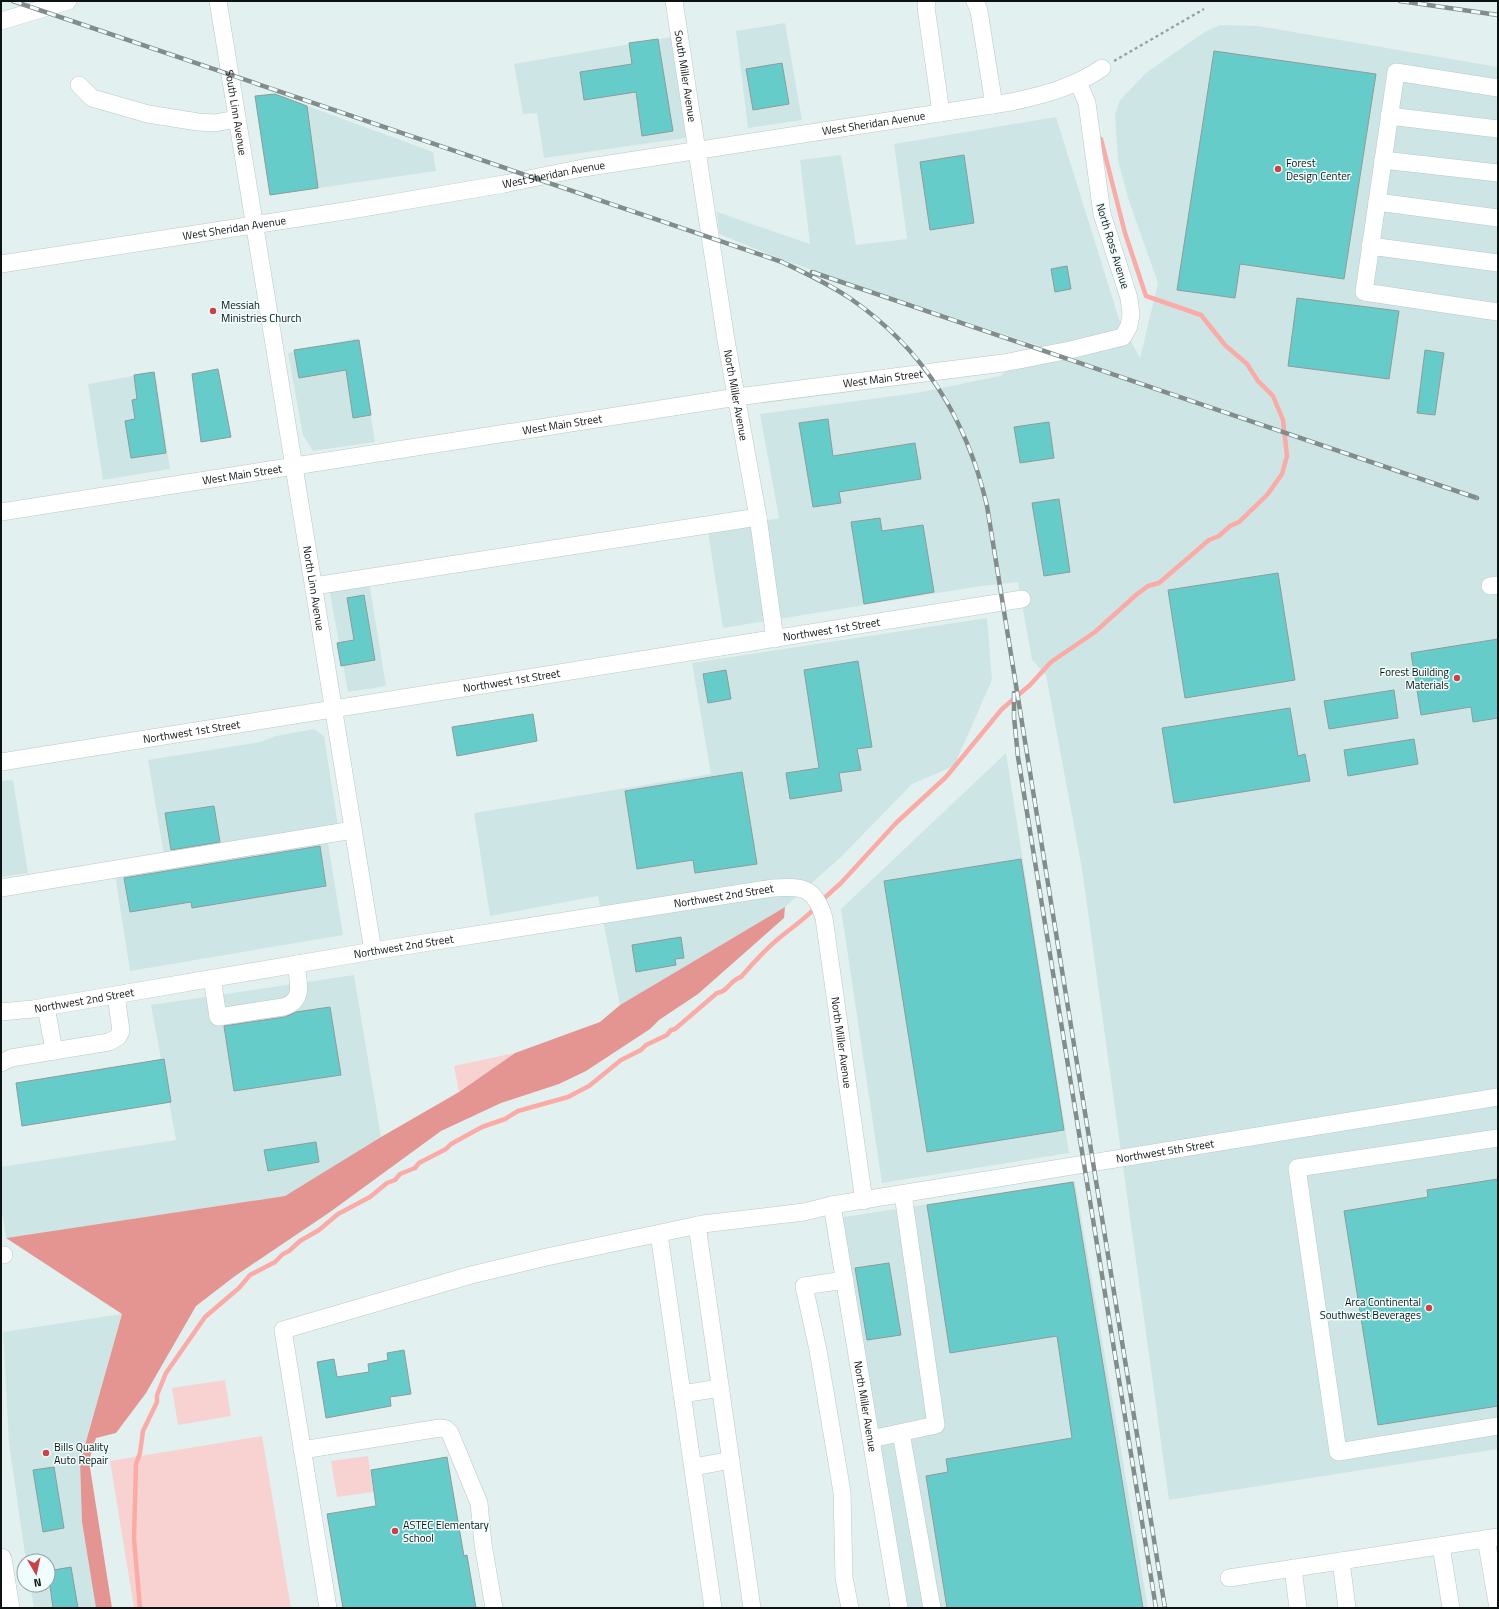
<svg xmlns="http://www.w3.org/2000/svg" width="1499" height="1609" font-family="'Titillium Web',sans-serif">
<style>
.built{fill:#cde6e5}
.green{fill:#f8d2d0}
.forest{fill:#e49591}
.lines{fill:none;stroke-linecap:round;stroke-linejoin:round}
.stream{stroke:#fbaaa6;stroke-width:4.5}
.building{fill:#65ccca;stroke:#8e9b9b}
.minor-casing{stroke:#b9c7c7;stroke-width:18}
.major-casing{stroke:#b9c7c7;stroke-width:22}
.path{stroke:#96a1a1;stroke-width:2.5;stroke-dasharray:3 3;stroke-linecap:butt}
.minor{stroke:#fff;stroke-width:17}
.major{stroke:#fff;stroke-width:21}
.rail-casing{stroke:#818c8b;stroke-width:4.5}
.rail{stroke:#effefd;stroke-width:3;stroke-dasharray:9;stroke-linecap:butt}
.poi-dot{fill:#cf4044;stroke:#effefd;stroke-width:1.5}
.labels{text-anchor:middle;stroke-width:3;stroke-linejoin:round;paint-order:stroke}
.street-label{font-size:11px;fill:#0d1212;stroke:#effefd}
.poi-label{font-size:11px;fill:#0d1212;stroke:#effefd;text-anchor:start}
</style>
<rect width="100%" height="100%" fill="#e2f1f0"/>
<path class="built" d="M785,23L802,120L748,128L736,31Z
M1220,25L1258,26L1498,67V1449L1169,1500L1082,869L1046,675L1032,660L1018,582L981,586L723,628L708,532L779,518L760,414L916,393L1000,376L1039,346L783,260L719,234L717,212L810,244L800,160L841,155L856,245L907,239L894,144L1056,117L1119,319L1140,358L1158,283L1129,201L1118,161L1115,115L1120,100L1146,73L1203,33Z
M671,37L686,138L544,158L537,113L523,114L514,64Z
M275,94L433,152L436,171L270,195L255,96Z
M358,338L375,442L313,451L303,435L288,353Z
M155,372L170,469L103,480L88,384Z
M367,569L386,686L348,692L327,577Z
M987,618L992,680L954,766L912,784L842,856L785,907L620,1005L598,896L490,916L474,813L711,774L692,663Z
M314,729L324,736L338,826L164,855L148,760L260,742L276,736Z
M1006,753L1069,1153L882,1183L841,909Z
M13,780L28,873L1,877V781Z
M328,843L343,935L130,971L115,875Z
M354,975L381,1137L285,1196L6,1238L1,1206V1167L176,1140L151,1005Z
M1075,1181L1148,1608H890L860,1421L825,1220Z
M122,1314L80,1463L82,1522L96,1608H34L30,1585H48V1561H26L9,1443L3,1332Z"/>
<path class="green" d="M515,1053L459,1092L454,1066Z
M225,1380L231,1416L178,1425L172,1388Z
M262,1436L291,1608H134L110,1461Z
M368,1456L373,1492L337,1497L331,1461Z"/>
<path class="forest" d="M785,907L784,918L698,994L659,1020L650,1029L586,1071L559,1084L501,1103L441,1131L330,1212L235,1276L196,1306L146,1393L116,1433L96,1438L89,1461L112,1608H96L82,1522L80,1463L122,1314L6,1238L285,1196L381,1137L459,1092L515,1053L600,1022L620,1005Z"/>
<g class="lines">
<path class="stream" d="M821,901L841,883L896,823L946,777L1002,709L1030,685L1051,662L1095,632L1136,595L1148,586L1159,583L1209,540L1219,536L1230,526L1239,522L1267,495L1282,474L1287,456L1283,420L1273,396L1258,381L1247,364L1225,345L1201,315L1146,296L1125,233L1101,139
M140,1608L134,1539L136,1464L140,1453L143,1431L157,1402V1395L166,1373L205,1317L239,1288L250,1275L275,1262L283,1254L289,1251L300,1241L319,1230L338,1214L370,1197L387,1183L395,1180L400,1174L415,1168L419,1163L446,1149L451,1144L482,1127L505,1119L518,1111L568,1097L589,1086L621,1060L641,1050L646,1045L667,1035L671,1030L675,1029L717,993C728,992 731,979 741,977C752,964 764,951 778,939C791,928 804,920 816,907"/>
</g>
<path class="building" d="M658,39L673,131L642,136L636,92L584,100L580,72L632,64L629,43Z
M1214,51L1376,74L1344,279L1240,264L1235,298L1177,290Z
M782,63L789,104L753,110L746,69Z
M275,94L307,106L318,188L270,195L255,96Z
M964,155L974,223L930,230L920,162Z
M1067,266L1071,289L1055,292L1051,269Z
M1297,298L1399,311L1389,379L1288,366Z
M359,340L371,415L353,418L346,370L299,378L294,350Z
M1425,350L1444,353L1435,415L1417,413Z
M218,369L231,437L201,442L192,374Z
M154,372L166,453L131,458L125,421L135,419L132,400L137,399L134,375Z
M828,419L833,456L915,443L921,479L839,492L841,503L813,507L799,423Z
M1049,422L1054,458L1020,463L1014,427Z
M1059,499L1070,572L1044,576L1032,503Z
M880,518L882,531L923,525L934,592L864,604L851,522Z
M1278,573L1295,680L1185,698L1168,590Z
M364,595L375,660L341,666L337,643L354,640L347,598Z
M1498,639V718L1473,722L1471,707L1421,715L1411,653Z
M858,661L872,747L857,749L861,770L839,773L842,791L790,799L786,773L819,768L804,670Z
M726,670L731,699L708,703L703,674Z
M1394,690L1398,718L1329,729L1324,701Z
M1290,708L1298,756L1305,754L1310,781L1174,803L1162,728Z
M533,714L537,741L457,756L452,727Z
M1414,739L1418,764L1348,776L1344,750Z
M742,772L757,864L695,873L693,860L637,869L625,791Z
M214,806L220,842L171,850L165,813Z
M320,846L326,886L192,908L191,902L130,912L124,878Z
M1021,859L1064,1130L927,1152L884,881Z
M681,937L684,958L675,959L676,965L636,972L632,945Z
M330,1007L341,1075L234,1091L224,1026L285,1017L296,1012Z
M164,1059L171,1102L22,1126L16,1083Z
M316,1142L319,1162L268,1171L264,1150Z
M1498,1179V1406L1378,1425L1344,1211L1428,1197L1427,1190Z
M1073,1182L1143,1608H947L926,1476L948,1472L946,1459L1072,1438L1057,1336L950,1353L927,1205Z
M889,1263L901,1335L867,1340L855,1268Z
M404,1350L411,1394L390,1397L391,1406L326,1418L317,1362L334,1359L337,1377L369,1372L368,1364L388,1360L387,1353Z
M447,1457L464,1556L467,1555L476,1608H343L327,1514L376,1506L371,1470Z
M54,1467L64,1528L43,1532L33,1470Z
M71,1567L78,1608H53L48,1571Z"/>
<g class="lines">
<defs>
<g id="minor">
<path id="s1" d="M218,1L373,951"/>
<path id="s2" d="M674,1L726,340L758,517L775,639"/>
<path d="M927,1L926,7L941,113"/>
<path d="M975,1L979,11L994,105"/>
<path d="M1,21L68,1"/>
<path d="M79,85L92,98L148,114L198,122L214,123L237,119"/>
<path d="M1498,88L1396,72L1364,292L1498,312"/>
<path d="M1389,116L1498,129"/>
<path d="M1383,160L1498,173"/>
<path d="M1377,202L1498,218"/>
<path d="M1370,246L1498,263"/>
<path id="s3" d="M1,264L351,210L504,184L583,168L1011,102C1044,95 1074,87 1102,68"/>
<path id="s4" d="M1,512L737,397L1003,363L1070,350L1123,337L1129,326L1131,314L1129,298L1102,214L1087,103L1078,82"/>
<path d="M314,586L758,517"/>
<path d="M1490,586L1498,585"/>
<path id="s5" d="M1,762L1022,599"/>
<path d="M1,888L353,830"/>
<path d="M212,978L218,1017L283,1007C305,1001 298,982 296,964"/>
<path d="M46,1007L54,1051"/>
<path id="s6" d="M1,1012L33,1009L373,951L773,888C803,886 815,887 824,918L864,1201"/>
<path d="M1,1063L11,1058L109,1042L118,1037L121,1031L116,995"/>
<path d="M1498,1138L1297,1168L1338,1452L1498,1426"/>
<path id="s7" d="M832,1205L899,1608"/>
<path d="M697,1225L752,1608"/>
<path d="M659,1234L713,1608"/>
<path d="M1,1255H4"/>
<path d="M845,1280L804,1286L818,1350L842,1492L844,1578L850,1608"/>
<path d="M682,1394L720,1388"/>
<path d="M901,1433L932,1608"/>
<path d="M871,1439L936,1425L903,1194"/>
<path d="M302,1450L440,1428L446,1429L450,1433L479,1503L483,1544L494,1608"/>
<path d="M694,1467L731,1460"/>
<path d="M1486,1539L1498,1608"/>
<path d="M1441,1546L1451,1608"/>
<path d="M1341,1561L1347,1608"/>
<path d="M1293,1568L1298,1608"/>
<path d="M1229,1578L1498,1537"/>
<path id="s8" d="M328,1608L283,1330L471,1275L542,1258L703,1224L804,1212L832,1205L1498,1097"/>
</g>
<path id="major" d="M1,1559L9,1608"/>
</defs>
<use href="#minor" class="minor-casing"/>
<use href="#major" class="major-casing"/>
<path class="path" d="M1114,61L1204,9"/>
<use href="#minor" class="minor"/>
<use href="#major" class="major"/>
<defs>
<path id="rail" d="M13,1L782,262C805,273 829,284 851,299C925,350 967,420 987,506L1165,1608
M1400,1L1498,15
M812,272L1477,498
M1014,693V717L1018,757L1156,1608"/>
</defs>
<use href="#rail" class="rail-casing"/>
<use href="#rail" class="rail"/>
</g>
<g class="poi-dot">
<circle cx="1278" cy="169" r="4"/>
<circle cx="213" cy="311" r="4"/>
<circle cx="1457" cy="678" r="4"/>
<circle cx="1429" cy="1308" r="4"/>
<circle cx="46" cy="1453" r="4"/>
<circle cx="395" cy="1531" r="4"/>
</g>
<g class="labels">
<g class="street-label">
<text dy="4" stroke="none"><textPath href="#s2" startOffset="76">South Miller Avenue</textPath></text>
<text dy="4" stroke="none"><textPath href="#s1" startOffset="113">South Linn Avenue</textPath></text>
<text dy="4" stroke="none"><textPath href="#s3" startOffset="884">West Sheridan Avenue</textPath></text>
<text dy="4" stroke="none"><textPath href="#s3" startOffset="560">West Sheridan Avenue</textPath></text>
<text dy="4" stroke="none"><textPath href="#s3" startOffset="236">West Sheridan Avenue</textPath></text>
<text transform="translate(1113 246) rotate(73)" y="4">North Ross Avenue</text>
<text dy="4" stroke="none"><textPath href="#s4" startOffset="892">West Main Street</textPath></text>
<text dy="4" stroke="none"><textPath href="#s2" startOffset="399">North Miller Avenue</textPath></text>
<text dy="4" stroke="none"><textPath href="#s4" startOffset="568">West Main Street</textPath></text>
<text dy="4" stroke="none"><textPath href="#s4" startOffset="244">West Main Street</textPath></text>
<text dy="4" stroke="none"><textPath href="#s1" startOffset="595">North Linn Avenue</textPath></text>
<text dy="4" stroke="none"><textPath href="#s5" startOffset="841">Northwest 1st Street</textPath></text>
<text dy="4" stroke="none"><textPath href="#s5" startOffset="517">Northwest 1st Street</textPath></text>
<text dy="4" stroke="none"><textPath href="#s5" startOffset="193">Northwest 1st Street</textPath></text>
<text dy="4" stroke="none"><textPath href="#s6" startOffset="732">Northwest 2nd Street</textPath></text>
<text dy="4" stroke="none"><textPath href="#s6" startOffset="408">Northwest 2nd Street</textPath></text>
<text dy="4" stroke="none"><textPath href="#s6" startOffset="84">Northwest 2nd Street</textPath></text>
<text dy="4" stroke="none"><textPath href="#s6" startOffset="975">North Miller Avenue</textPath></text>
<text dy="4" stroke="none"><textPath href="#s8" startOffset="1183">Northwest 5th Street</textPath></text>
<text dy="4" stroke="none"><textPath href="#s7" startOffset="204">North Miller Avenue</textPath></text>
</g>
<g class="poi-label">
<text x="1286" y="167">Forest<tspan x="1286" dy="13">Design Center</tspan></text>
<text x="221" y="309">Messiah<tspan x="221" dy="13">Ministries Church</tspan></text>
<text x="1449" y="676" text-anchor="end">Forest Building<tspan x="1449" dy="13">Materials</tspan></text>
<text x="1421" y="1306" text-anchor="end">Arca Continental<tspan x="1421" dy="13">Southwest Beverages</tspan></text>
<text x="54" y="1451">Bills Quality<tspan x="54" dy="13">Auto Repair</tspan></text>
<text x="403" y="1529">ASTEC Elementary<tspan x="403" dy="13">School</tspan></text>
</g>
</g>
<rect width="1499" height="1609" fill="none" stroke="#0d1212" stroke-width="4"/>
<g transform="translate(36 1573) rotate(171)"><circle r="19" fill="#effefd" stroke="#95a09f"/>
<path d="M0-3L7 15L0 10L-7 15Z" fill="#cf4044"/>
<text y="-6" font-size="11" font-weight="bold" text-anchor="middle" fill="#0d1212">N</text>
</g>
</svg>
